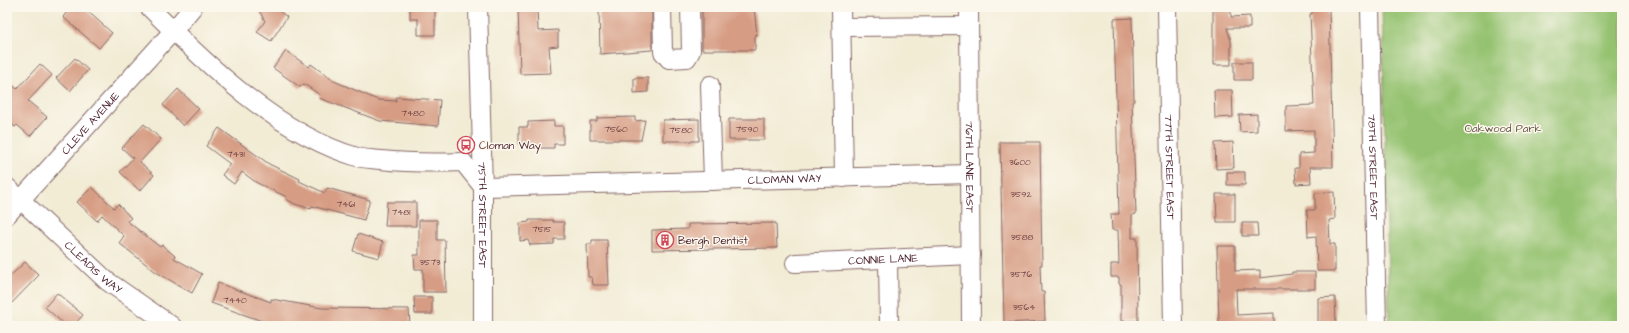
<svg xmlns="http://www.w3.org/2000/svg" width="1629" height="333" font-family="'Architects Daughter',sans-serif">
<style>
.green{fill:#94c270;stroke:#6f704e}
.building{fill:#d79d84}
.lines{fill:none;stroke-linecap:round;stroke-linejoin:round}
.minor-casing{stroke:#856766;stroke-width:20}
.minor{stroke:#fff;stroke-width:18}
.labels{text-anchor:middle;stroke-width:3;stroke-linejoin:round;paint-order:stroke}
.number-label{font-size:9px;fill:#6d3e41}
.street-label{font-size:11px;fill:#4a1f2b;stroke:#fbf7ec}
.park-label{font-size:11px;fill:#605040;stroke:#fbf7ec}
.poi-label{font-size:11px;fill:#4a1f2b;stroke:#fbf7ec;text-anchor:start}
</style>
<rect width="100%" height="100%" fill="#fbf7ec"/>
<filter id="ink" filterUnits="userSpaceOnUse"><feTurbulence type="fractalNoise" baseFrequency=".025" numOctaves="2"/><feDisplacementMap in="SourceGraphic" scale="8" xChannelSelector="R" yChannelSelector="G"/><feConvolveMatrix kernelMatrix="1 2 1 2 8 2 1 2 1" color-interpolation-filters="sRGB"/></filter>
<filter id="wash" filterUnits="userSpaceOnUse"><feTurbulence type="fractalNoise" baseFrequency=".012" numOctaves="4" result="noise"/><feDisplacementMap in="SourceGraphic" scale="16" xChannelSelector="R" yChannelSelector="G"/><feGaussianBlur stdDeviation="0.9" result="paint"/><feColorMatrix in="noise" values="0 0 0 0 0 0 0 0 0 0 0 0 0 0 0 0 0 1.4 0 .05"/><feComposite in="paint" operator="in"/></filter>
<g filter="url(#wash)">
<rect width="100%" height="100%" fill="#f2ecd5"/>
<path class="green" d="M1382,7H1622V326H1389Z"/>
<g id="blocks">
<path class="building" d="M71,7H83L112,33L99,48L63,17Z
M257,7H274L287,17L271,41L257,32L265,21Z
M410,7H435V35H418V19H410Z
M518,7H537L538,31L558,30V46L549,47L551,73L520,74Z
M601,7H652V50L600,54L599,8Z
M702,7H754L757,35H755V50H702Z
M1213,7H1231V17L1250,16V28H1227L1231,41V65H1213Z
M1312,7H1329L1333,167H1310L1311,183L1296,184L1295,168H1299V154L1314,153V130L1286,131V106L1314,105L1310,14H1312Z
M1132,18L1134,101L1132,102L1136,214L1132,215V238H1137L1138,321H1121V284H1119V277H1111V264H1119L1118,230H1112L1111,214H1119L1114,19Z
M286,51L309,67L311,64L334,81L378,100L396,101V97L440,100L438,126L380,121L319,98L320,95L304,84L300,87L273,68Z
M75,58L88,70L70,91L56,78Z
M1234,62H1252V80H1234Z
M40,64L52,75L28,101L47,117L30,136L17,125L15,127L7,120V80L17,89Z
M634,78H648V92L634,93Z
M178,89L199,109L183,126L163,105Z
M1214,90H1232L1233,117L1215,118Z
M1257,114V131L1240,132L1239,115Z
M635,117V121L645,120L641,140H590V121H597V118Z
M699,119V141H663V120Z
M729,119H764V140H729Z
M554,121V126H563V144H554V148H529L528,145H519V127H528V122Z
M144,124L161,139L140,162L154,175L140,191L120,172L133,158L122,148Z
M219,128L269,164L300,179L299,181L325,193L327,188L370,200L364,220L312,206L311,209L295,204L286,199L287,197L257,183L242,172L234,184L222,175L230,164L206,146Z
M1000,142H1040L1042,265H1040L1041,292H1044L1045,321L1004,323Z
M1233,142L1234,168L1216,169L1215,143Z
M1227,172H1245V185H1227Z
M92,187L114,208L118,204L131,218L127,221L160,247L162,245L175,256L174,258L202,274L192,293L156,272L119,243L124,236L102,215L97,221L77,202Z
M1334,192L1335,219L1329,220L1330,244H1335V271H1317L1316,236L1308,237L1307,210H1315V193Z
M1216,194H1235V222H1217Z
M387,202H416V226H385Z
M419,220H437V240H445L446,292H423V269H415L414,255H419Z
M529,220H553V222H564V239H554V244L530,245L528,240L520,241V223L529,222Z
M776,223L777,248L652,250V230L688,229V224Z
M1242,223H1257L1258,236H1242Z
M358,234L383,242L379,258L353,251Z
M592,240H607L609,285H593L592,277H588L587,244H592Z
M1217,246H1235V271L1260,270V278L1292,274V272H1315V289H1236L1237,315L1274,313V326H1219Z
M25,262L39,275L7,308V279Z
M218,283L271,302V299L322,308L409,309L410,326H291L262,321L211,303Z
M57,293L83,315L73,326H66L45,307Z
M414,297H432V314H415Z
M1335,297L1336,324H1318V298Z"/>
</g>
</g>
<g filter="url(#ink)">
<use href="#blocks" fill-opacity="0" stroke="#856766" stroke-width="1"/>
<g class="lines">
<defs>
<g id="minor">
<path id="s1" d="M149,7C206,64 278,134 357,157C364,159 373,159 381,160C409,163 435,163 463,162L483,187L970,174"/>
<path id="s2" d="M478,7L483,187V326"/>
<path d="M662,7L663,52L669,59L687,58L691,51L690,7"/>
<path d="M841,7L844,178"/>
<path id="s3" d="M969,7L971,326"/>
<path id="s4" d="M1167,7L1173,326"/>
<path id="s5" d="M1370,7L1377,326"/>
<path d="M842,27L969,26"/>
<path d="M710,85L713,181"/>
<path id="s6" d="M7,187L107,281L172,326"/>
<path id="s7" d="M7,215L173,31L193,7"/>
<path d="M888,260L889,326"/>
<path id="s8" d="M795,263L971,255"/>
</g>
</defs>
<use href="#minor" class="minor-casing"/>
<use href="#minor" class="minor"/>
</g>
</g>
<defs>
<symbol id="bus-ring" viewBox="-11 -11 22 22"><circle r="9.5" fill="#fbf7ec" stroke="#d1495b" stroke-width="1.5"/><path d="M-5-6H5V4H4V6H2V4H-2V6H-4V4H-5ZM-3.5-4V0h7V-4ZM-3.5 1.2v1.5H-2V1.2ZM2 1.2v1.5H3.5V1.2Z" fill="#d1495b"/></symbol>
<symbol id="building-ring" viewBox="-11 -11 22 22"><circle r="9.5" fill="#fbf7ec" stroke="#d1495b" stroke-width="1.5"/><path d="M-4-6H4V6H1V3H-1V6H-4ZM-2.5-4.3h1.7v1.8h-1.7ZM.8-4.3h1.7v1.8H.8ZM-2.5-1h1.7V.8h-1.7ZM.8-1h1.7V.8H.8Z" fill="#d1495b"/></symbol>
</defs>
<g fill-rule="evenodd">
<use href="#bus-ring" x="456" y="135" width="20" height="20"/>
<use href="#building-ring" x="655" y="230" width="20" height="20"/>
</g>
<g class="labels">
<g class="number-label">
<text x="413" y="116">7480</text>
<text x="616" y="132">7560</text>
<text x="747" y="132">7590</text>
<text x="681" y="133">7580</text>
<text x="236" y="157">7431</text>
<text x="1020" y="165">3600</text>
<text x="1021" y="197">3592</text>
<text x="346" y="207">7461</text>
<text x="401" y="215">7481</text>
<text x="542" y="232">7515</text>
<text x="1022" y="240">3588</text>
<text x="430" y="265">3573</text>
<text x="1021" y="277">3576</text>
<text x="235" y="303">7440</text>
<text x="1024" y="310">3564</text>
</g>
<g class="street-label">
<text dy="4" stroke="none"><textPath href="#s7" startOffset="124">CLEVE AVENUE</textPath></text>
<text dy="4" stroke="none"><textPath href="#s4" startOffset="160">77TH STREET EAST</textPath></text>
<text dy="4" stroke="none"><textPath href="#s5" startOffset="160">78TH STREET EAST</textPath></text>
<text dy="4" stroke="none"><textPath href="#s3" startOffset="160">76TH LANE EAST</textPath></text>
<text dy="4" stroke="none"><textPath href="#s1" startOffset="699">CLOMAN WAY</textPath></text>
<text dy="4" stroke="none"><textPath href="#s2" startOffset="208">75TH STREET EAST</textPath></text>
<text dy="4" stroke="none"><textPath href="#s8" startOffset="88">CONNIE LANE</textPath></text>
<text dy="4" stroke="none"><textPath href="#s6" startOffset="118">CLEADIS WAY</textPath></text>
</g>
<g class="park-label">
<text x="1503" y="132">Oakwood Park</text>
</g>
<g class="poi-label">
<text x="479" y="149">Cloman Way</text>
<text x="678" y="244">Bergh Dentist</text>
</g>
</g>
<rect width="1629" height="333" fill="none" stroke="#fbf7ec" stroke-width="24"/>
</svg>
